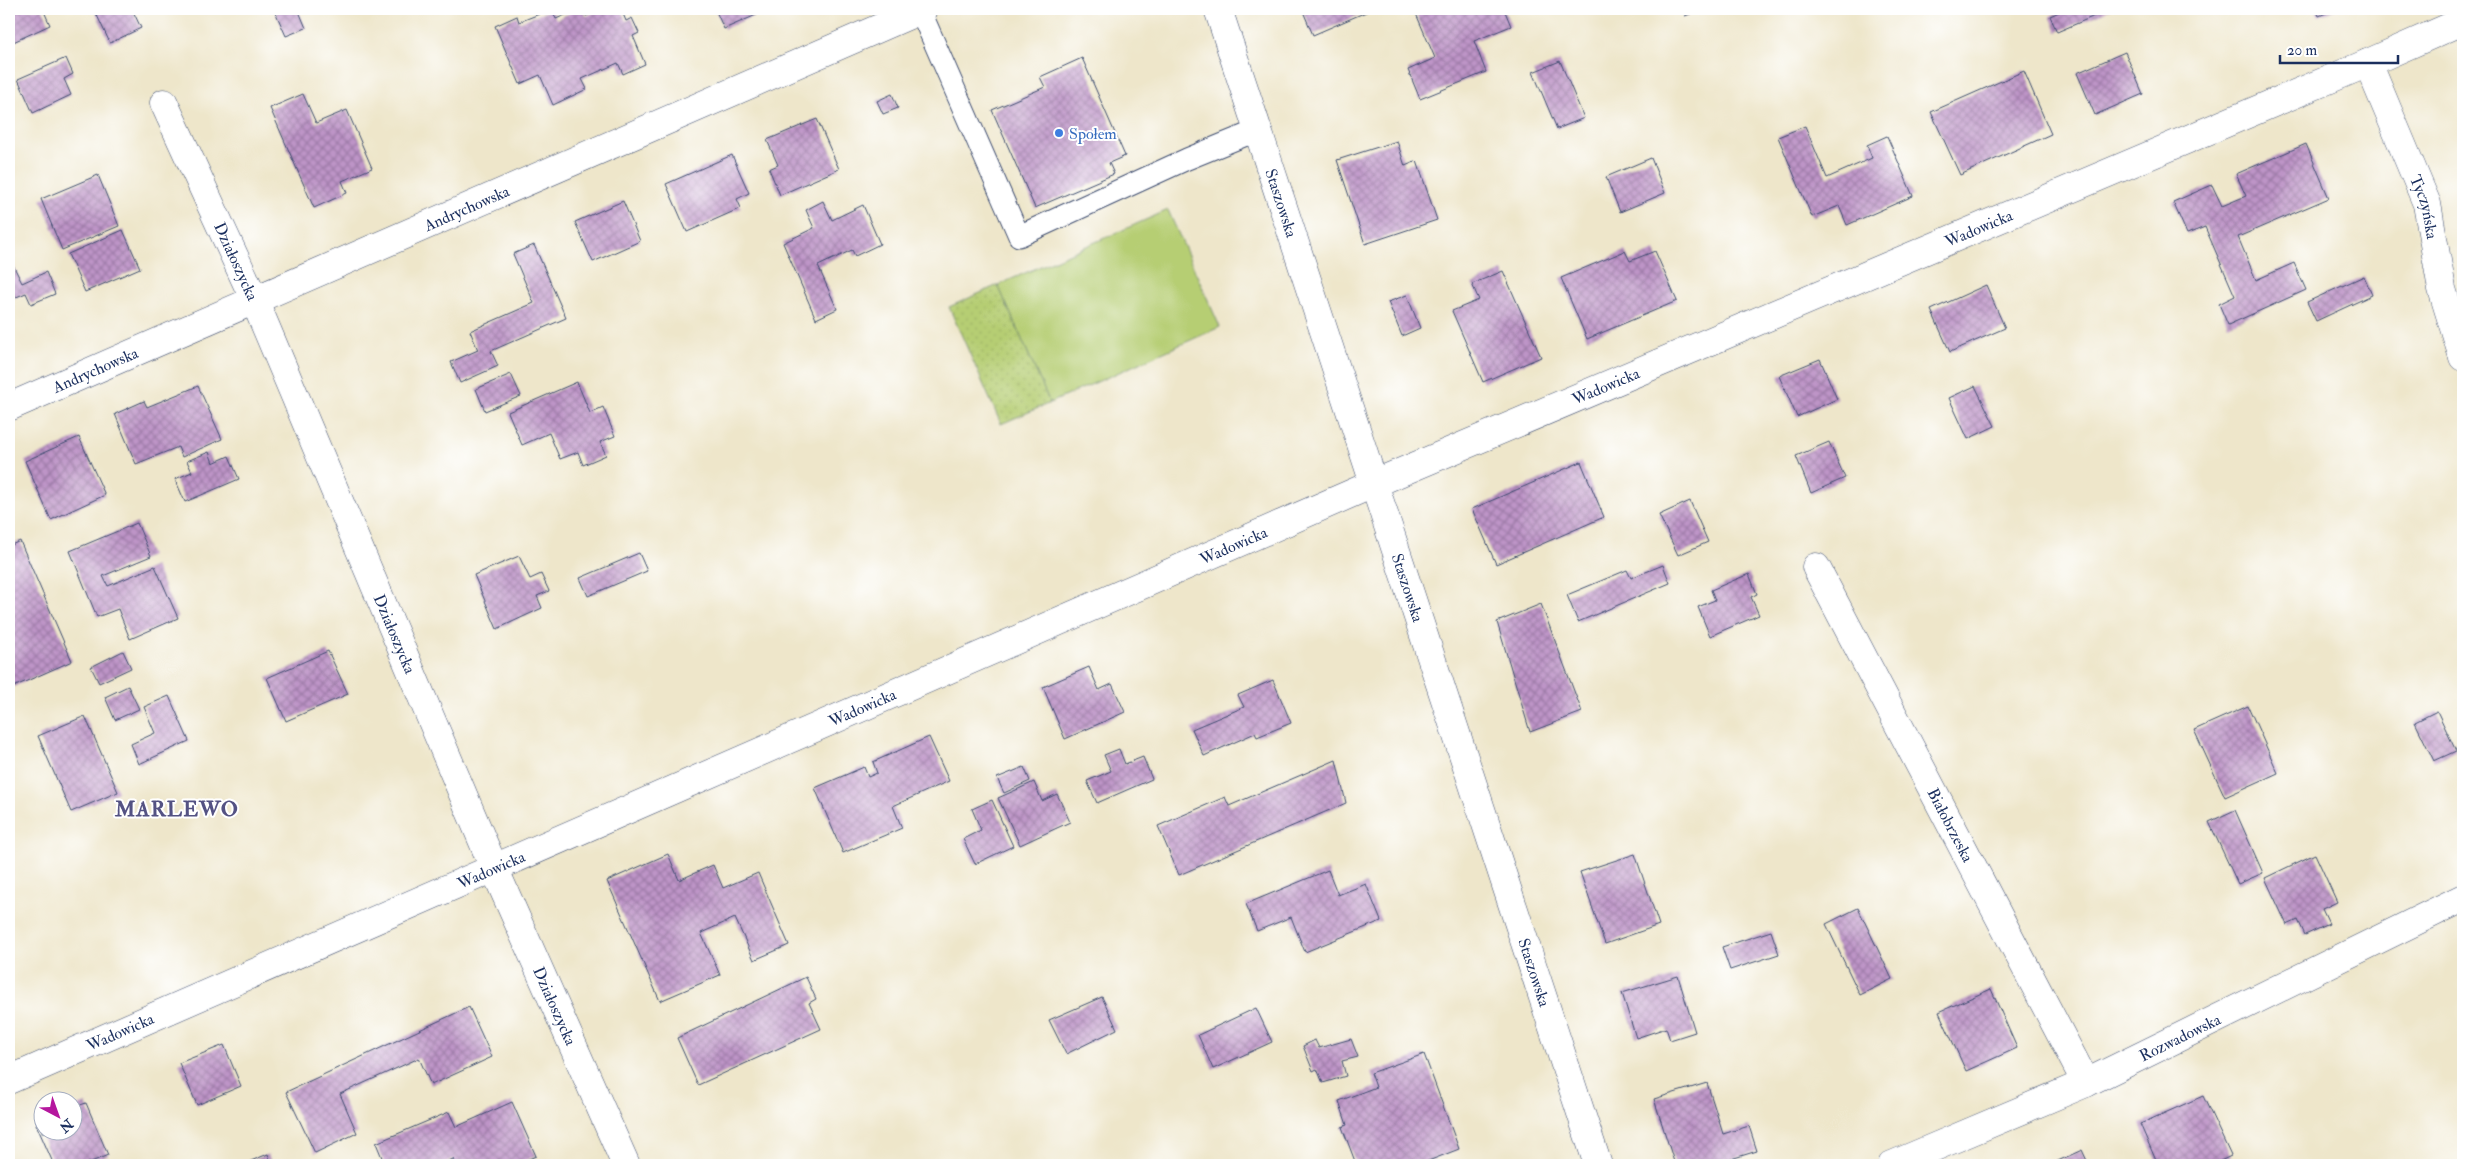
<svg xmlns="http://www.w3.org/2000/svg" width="2472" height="1174" font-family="'IM FELL Double Pica',serif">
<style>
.grass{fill:url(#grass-dots);stroke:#687e68}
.pitch{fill:#b6ce73;stroke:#687e68}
.building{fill:url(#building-cross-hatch)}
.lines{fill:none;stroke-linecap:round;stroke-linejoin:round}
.lane-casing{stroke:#3b4a6e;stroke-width:23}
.street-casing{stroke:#3b4a6e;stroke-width:29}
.lane{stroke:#fff;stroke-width:21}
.street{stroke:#fff;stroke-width:28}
.shop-dot{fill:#3f7fe0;stroke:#fff;stroke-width:2}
.labels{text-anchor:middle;stroke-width:4;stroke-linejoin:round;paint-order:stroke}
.shop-label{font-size:16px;fill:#366cbe;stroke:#fff;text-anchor:start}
.street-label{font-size:16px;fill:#1b2f5e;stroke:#fff}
.district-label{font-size:21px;font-weight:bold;letter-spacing:1px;fill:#545283;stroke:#fff}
</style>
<defs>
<pattern id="grass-dots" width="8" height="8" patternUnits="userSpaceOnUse" patternTransform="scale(1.25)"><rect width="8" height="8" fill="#b6ce73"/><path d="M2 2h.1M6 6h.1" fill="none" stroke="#9cb166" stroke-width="1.8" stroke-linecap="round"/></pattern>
<pattern id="building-cross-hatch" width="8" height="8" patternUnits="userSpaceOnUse" patternTransform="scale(1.25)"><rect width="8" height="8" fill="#be94c7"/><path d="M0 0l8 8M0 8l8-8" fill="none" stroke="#9a79a5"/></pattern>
</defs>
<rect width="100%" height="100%" fill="#fff"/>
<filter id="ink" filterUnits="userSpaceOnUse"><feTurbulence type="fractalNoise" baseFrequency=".02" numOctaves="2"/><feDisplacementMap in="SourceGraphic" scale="10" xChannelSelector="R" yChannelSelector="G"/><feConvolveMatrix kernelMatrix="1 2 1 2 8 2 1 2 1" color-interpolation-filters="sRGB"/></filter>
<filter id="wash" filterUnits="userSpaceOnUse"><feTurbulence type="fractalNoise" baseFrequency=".0096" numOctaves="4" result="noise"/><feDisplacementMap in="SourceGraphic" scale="20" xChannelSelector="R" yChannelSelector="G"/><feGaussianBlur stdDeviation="1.12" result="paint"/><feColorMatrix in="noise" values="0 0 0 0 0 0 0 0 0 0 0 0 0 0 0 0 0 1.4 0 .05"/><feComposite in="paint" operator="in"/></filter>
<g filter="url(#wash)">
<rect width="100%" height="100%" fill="#eee6ca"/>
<path class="grass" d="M998,285L1050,403L1001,424L949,307Z"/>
<path class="pitch" d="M1168,210L1220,327L1050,403L998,285Z"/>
<g id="blocks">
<path class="building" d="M9,9H43L50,25L9,44Z
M94,9H132L141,28L110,43Z
M274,9H298L306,28L286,36Z
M552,9L556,19L579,9H583L586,16L602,9H621L626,21L632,18L639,33L633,36L645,64L623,74L618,63L582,79L587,89L553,105L540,75L520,84L495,26L517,16L519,22Z
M715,9H770L724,29Z
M1302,9H1373L1313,35Z
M1414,9H1504L1511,26L1474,41L1486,72L1420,99L1408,70L1435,58Z
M1682,9H1703L1685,16Z
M2066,9H2111L2057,32L2050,16Z
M2316,9H2336L2319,16Z
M2125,52L2143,94L2095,115L2077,73Z
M66,58L73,74L64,79L71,95L33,113L18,79Z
M1082,58L1125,156L1109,163L1114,174L1035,208L992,110L1045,87L1040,77Z
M1560,61L1584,118L1557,129L1533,72Z
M2024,71L2051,134L1960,175L1931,112Z
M303,94L316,123L347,110L372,168L342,181L347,193L314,208L270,108Z
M892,94L898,108L883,114L877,101Z
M817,119L839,169L780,195L769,169L778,165L767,140Z
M1805,126L1827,178L1872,158L1867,145L1887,136L1913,196L1847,225L1839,206L1812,217L1778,137Z
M1397,141L1405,166L1417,161L1437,220L1365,244L1337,160Z
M2306,144L2329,198L2238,237L2256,280L2294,263L2306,290L2228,325L2219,304L2235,296L2205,227L2187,234L2173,202L2212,185L2222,206L2246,196L2236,174Z
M732,155L749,193L737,199L741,208L687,232L666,184Z
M1651,158L1665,193L1620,212L1606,177Z
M98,175L119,226L62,250L41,199Z
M623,201L640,241L593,262L575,222Z
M823,201L832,220L863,205L880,244L855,256L852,250L818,266L837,309L816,319L783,243L814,228L806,210Z
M123,230L140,268L85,292L68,254Z
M534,245L566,318L491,351L498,366L460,383L451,362L478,350L470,331L534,303L513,254Z
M1625,251L1630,261L1655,251L1677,301L1587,339L1561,278Z
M13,265L22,283L46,272L55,294L31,304L26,293L9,300V267Z
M1503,271L1541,357L1483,382L1452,311L1479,300L1472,284Z
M2364,276L2372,295L2316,321L2307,302Z
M1986,285L2005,328L1950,352L1931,310Z
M1407,295L1420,328L1402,336L1388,302Z
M1820,359L1837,399L1797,417L1779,376Z
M511,374L521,396L485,411L476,389Z
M577,382L590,413L603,407L615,436L600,442L606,455L583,465L578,452L560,459L549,433L522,445L508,412Z
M198,386L222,439L182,457L178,447L136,464L115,414L144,401L147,407Z
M1975,386L1995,426L1968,439L1949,398Z
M79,437L105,495L51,520L25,461Z
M1829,442L1845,478L1811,493L1796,456Z
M209,452L213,463L229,456L239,479L185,502L175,479L192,472L187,461Z
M1581,462L1604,517L1496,564L1472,509Z
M1690,501L1708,542L1678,555L1659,515Z
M137,523L151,556L103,576L108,586L155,566L178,618L130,639L118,609L97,617L70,551Z
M20,541L72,661L11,688L9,682V546Z
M639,553L647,571L588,596L580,578Z
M519,556L530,579L541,574L549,591L537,596L542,608L497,629L474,575Z
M1663,565L1670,583L1578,622L1567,595L1627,570L1631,578Z
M1749,574L1757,594L1751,597L1759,615L1710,636L1698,607L1715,600L1711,590Z
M1541,604L1582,712L1530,732L1497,622Z
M123,651L131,668L99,683L91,667Z
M328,651L348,694L286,721L267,678Z
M1089,667L1099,690L1112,684L1125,712L1065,739L1043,687Z
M1273,680L1291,723L1257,737L1255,733L1204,756L1192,729L1244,707L1238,695Z
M128,686L139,709L115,720L105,697Z
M169,696L189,741L139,764L131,744L155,733L144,707Z
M2248,706L2278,773L2225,797L2194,730Z
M2437,711L2456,751L2434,761L2415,722Z
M85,716L118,792L71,812L38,736Z
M929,737L949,781L893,806L902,828L843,853L815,788L864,767L868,777L877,773L873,762Z
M1119,749L1125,764L1143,757L1152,779L1097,803L1087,781L1111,771L1104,755Z
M1336,760L1346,803L1179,875L1158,826L1225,797L1229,806Z
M1024,767L1030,781L1004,793L997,778Z
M1034,782L1042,801L1057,794L1070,822L1020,845L998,798Z
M992,800L1013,846L975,864L963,839L981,830L972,809Z
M2235,810L2263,873L2238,884L2209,822Z
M668,854L679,880L713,865L723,888L758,873L789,945L754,960L735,918L701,933L720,975L660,1001L607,881Z
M1635,854L1659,925L1605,944L1580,872Z
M2315,854L2337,902L2322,909L2329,924L2305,935L2298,920L2287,925L2265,878Z
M1328,870L1338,895L1366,884L1381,921L1305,952L1291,917L1257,931L1246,904Z
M1858,908L1892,979L1860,995L1826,924Z
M1771,931L1779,954L1730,970L1722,947Z
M1678,976L1695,1032L1670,1040L1666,1028L1636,1038L1622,993Z
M806,977L816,999L809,1003L821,1029L698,1085L677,1038Z
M1991,989L2017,1048L1966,1071L1939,1012Z
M1102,997L1117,1029L1066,1054L1049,1020Z
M469,1007L492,1057L431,1085L419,1058L340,1094L357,1133L315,1153L286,1092Z
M1256,1008L1272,1042L1213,1069L1198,1035Z
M1351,1039L1358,1057L1342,1061L1346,1076L1323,1083L1317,1069L1313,1071L1303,1046L1315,1040L1319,1048Z
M224,1045L241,1086L197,1105L179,1063Z
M1424,1054L1459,1149L1418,1165H1352L1356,1164L1342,1127L1347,1125L1339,1101L1376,1087L1371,1073Z
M1707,1083L1723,1134L1749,1126L1757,1151L1731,1159L1733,1165H1675L1654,1099Z
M2203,1096L2231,1156L2212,1165H2158L2140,1124Z
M512,1102L536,1156L514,1165H456L453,1159L440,1165H385L376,1143L449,1112L456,1127Z
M86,1103L108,1155L84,1165H54L36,1124L42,1121V1132H72V1108Z
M2082,1150L2089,1165H2049Z
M268,1154L272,1165H241Z"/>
</g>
</g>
<g filter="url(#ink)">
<use href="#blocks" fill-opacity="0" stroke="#3b4a6e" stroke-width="1"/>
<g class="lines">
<defs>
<path id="lane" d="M920,10L1019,236L1187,159L1258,130"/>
<g id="street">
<path id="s1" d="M1218,9L1598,1165"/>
<path id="s2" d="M2368,63L2427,204L2442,289L2463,357"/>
<path id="s3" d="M164,103L254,299L494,868L626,1165"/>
<path id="s4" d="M9,407L923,9"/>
<path id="s5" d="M1816,567L2086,1083"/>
<path id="s6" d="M9,1080L1373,484L2368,63L2463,21"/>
<path id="s7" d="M1892,1165L2086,1083L2463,898"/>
</g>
</defs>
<use href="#lane" class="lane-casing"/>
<use href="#street" class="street-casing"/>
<use href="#lane" class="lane"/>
<use href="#street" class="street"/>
</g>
</g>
<circle class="shop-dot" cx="1059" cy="133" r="5"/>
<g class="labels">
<g class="shop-label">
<text x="1069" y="139">Społem</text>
</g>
<g class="street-label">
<text dy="6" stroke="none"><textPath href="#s1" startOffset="204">Staszowska</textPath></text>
<text dy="6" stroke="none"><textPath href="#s4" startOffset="499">Andrychowska</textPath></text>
<text dy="6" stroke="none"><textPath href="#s2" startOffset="155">Tyczyńska</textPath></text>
<text dy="6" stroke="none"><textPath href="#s6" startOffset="2146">Wadowicka</textPath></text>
<text dy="6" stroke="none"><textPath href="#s3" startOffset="174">Działoszycka</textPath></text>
<text dy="6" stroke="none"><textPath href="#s4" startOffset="94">Andrychowska</textPath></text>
<text dy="6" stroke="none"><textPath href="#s6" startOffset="1741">Wadowicka</textPath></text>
<text dy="6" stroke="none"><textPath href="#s6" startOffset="1336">Wadowicka</textPath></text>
<text dy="6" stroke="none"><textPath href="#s1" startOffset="609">Staszowska</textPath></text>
<text dy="6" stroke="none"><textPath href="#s3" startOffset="579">Działoszycka</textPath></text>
<text dy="6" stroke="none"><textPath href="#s6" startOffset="931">Wadowicka</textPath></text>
<text dy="6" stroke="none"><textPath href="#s5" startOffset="291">Białobrzeska</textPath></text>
<text dy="6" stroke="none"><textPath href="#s6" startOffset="526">Wadowicka</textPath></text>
<text dy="6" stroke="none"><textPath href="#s1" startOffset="1014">Staszowska</textPath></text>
<text dy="6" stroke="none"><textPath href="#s3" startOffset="984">Działoszycka</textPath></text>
<text dy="6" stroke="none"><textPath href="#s6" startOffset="121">Wadowicka</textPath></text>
<text dy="6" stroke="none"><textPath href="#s7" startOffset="315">Rozwadowska</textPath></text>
</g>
<g class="district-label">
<text x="177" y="816">MARLEWO</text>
</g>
</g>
<rect width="2472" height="1174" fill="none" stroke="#fff" stroke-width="30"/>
<g transform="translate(58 1116) rotate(139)"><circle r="24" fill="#ffffff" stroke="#a4acbf"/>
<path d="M0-4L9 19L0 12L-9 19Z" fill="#b5179e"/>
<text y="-8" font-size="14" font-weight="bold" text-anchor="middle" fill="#1b2f5e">N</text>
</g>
<path d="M2280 55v8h118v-8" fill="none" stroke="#1b2f5e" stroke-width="2.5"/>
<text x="2287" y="55" font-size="15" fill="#1b2f5e" stroke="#ffffff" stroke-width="4" paint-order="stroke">20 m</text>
</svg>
